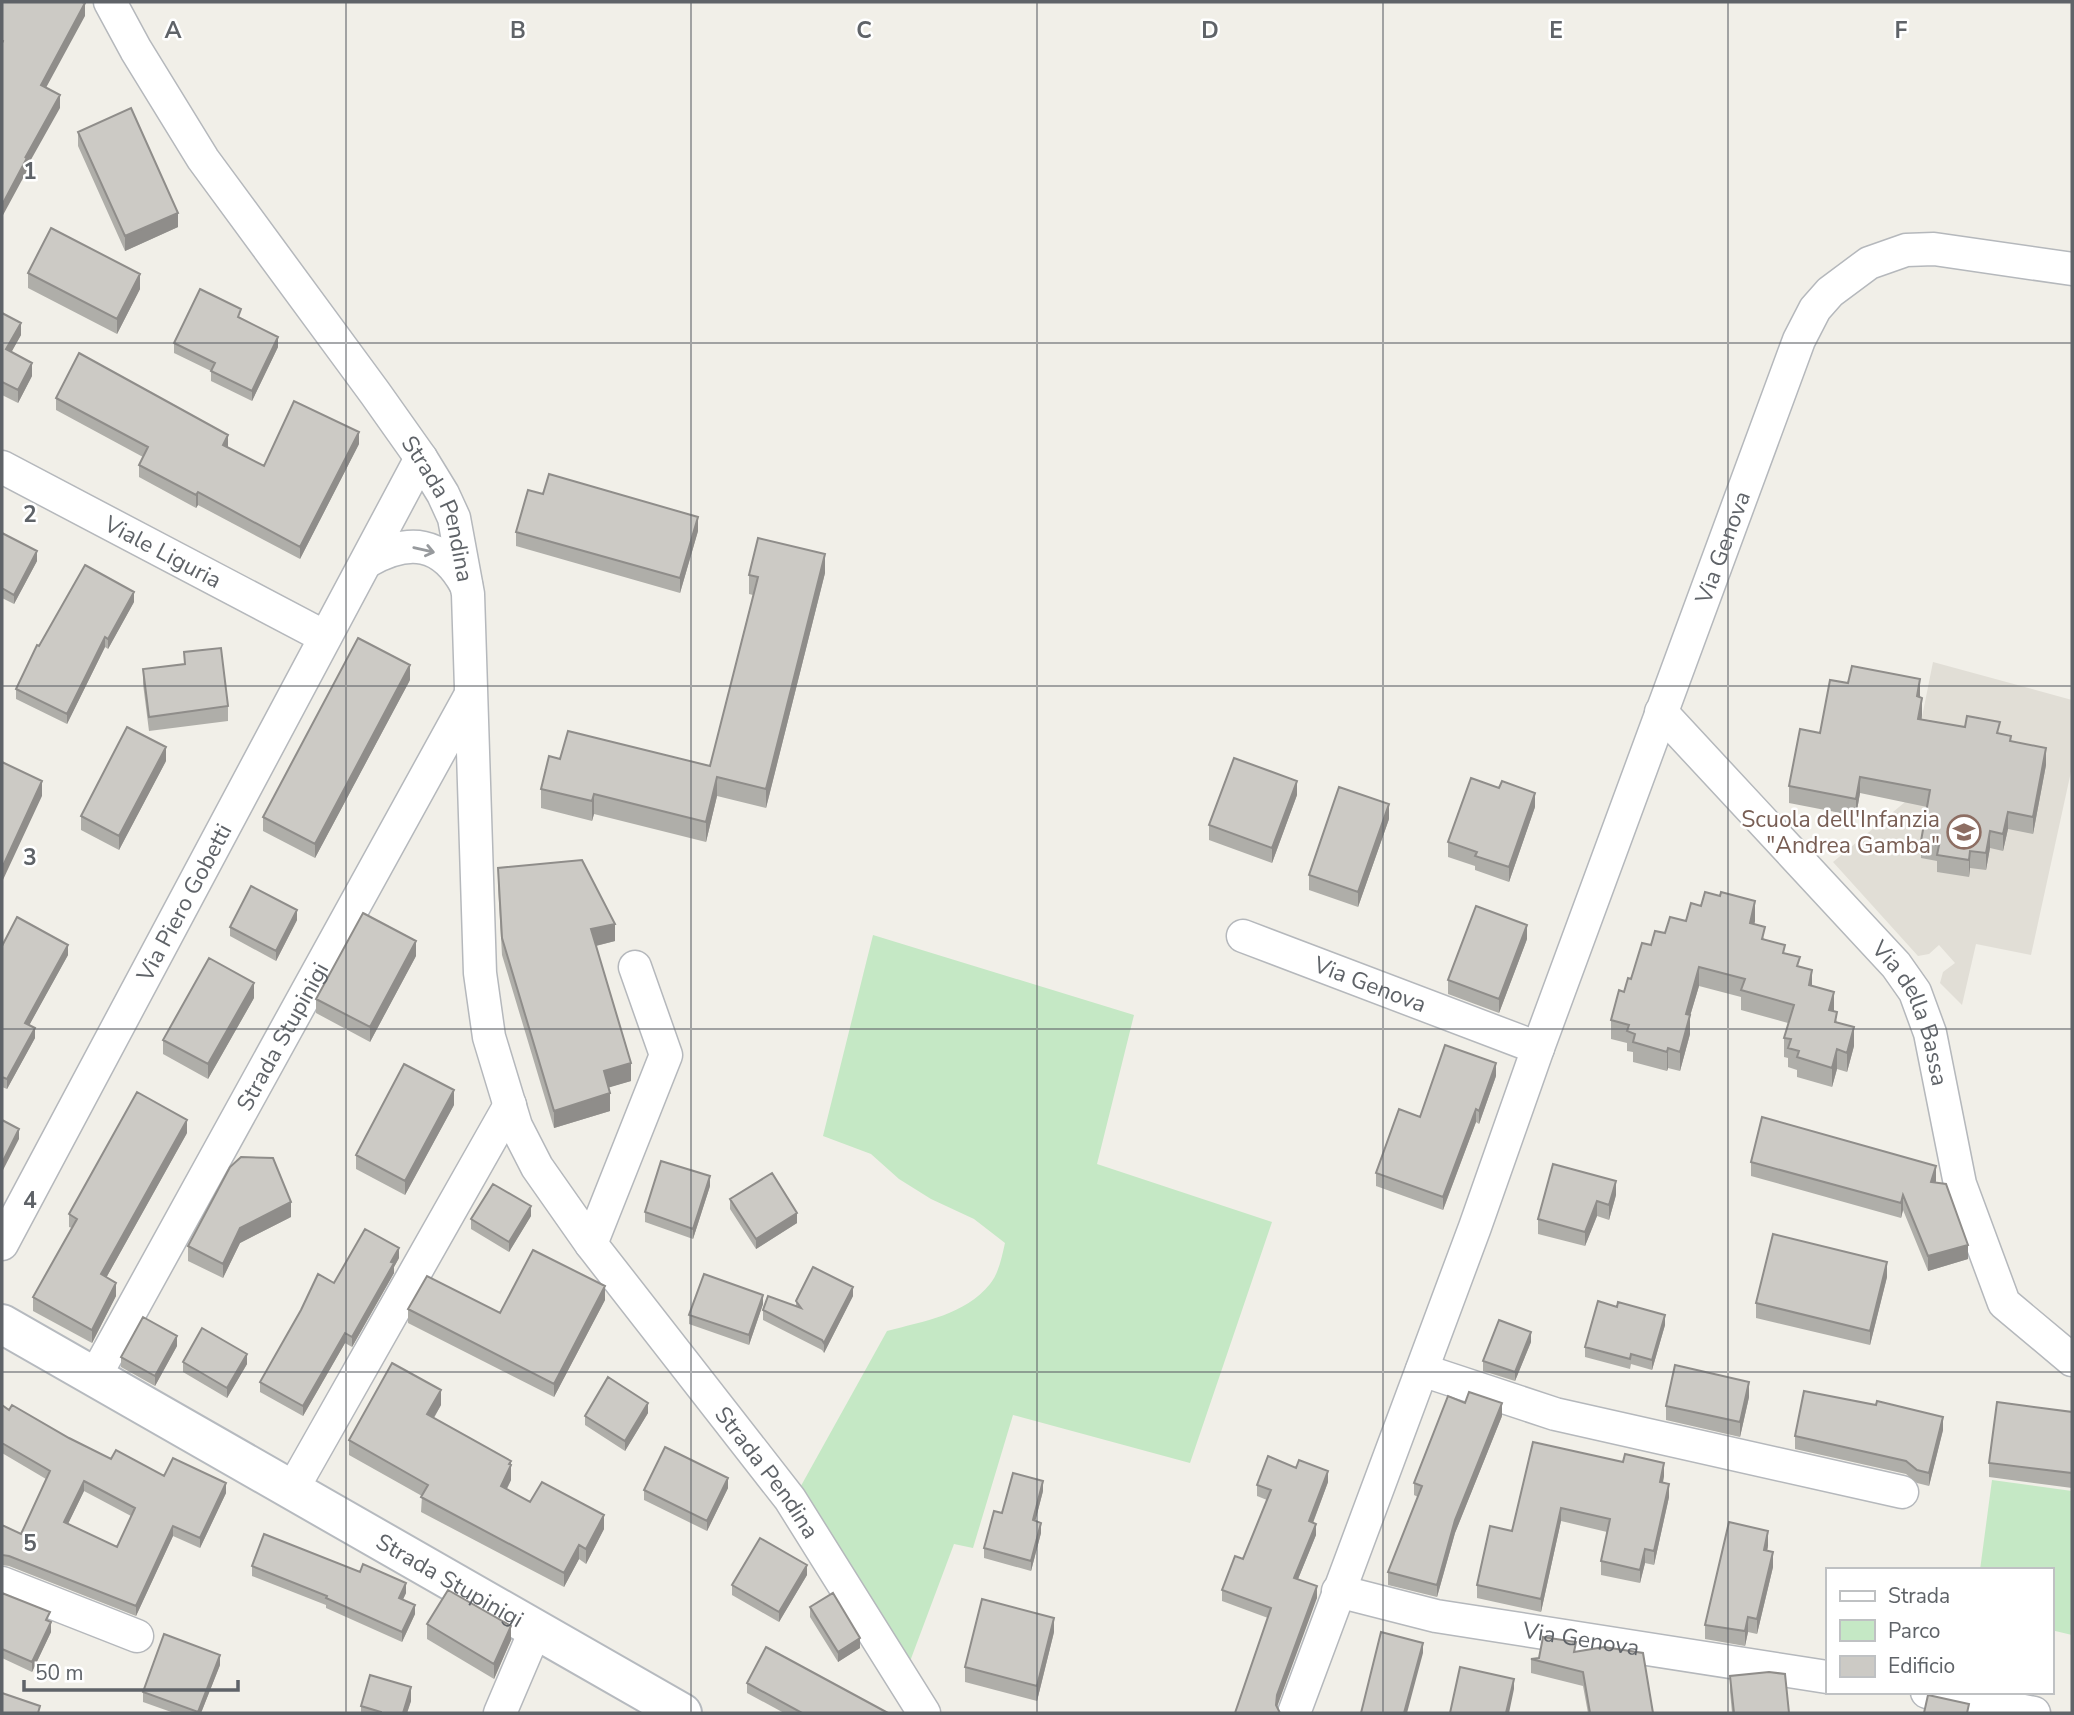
<svg xmlns="http://www.w3.org/2000/svg" width="2074" height="1715" font-family="'Nunito Sans',sans-serif">
<style>
.education{fill:#e1ded6}
.green{fill:#c5e8c5}
.lines{fill:none;stroke-linecap:round;stroke-linejoin:round}
.street-casing{stroke:#b5b8bc;stroke-width:35}
.secondary-casing{stroke:#b6babf;stroke-width:42}
.street{stroke:#fff;stroke-width:32}
.secondary{stroke:#fff;stroke-width:38}
.wall{fill:#afaea9;fill-rule:evenodd}
.shaded-wall{fill:#8f8d8a}
.building{fill:#cccac5;stroke:#8f8d8a;stroke-width:2;fill-rule:evenodd}
.oneway{stroke:#979a9d}
.grid{fill:none;stroke:#5f6368;stroke-width:2;stroke-opacity:0.55}
.labels{text-anchor:middle;stroke-width:5;stroke-linejoin:round;paint-order:stroke}
.street-label{font-size:23px;fill:#5f6368;stroke:#fff}
.education-label{font-size:23px;fill:#785e54;stroke:#fff;text-anchor:end}
.grid-label{font-size:23px;text-anchor:middle;font-weight:bold;fill:#5f6368;stroke:#fff;stroke-width:5;stroke-linejoin:round;paint-order:stroke}
</style>
<rect width="100%" height="100%" fill="#f1efe8"/>
<path class="education" d="M1933,662L2072,700V767L2031,955L1976,944L1962,1005L1940,983L1943,972L1955,963L1939,945L1929,954L1918,956L1833,862L1905,802Z"/>
<path class="green" d="M873,935L1134,1015L1097,1164L1272,1222L1190,1463L1013,1415L973,1548L954,1544L906,1672L797,1493L887,1331C924,1321 965,1315 990,1284C999,1273 1002,1256 1005,1243L974,1219L931,1199L899,1179L871,1154L823,1136Z
M1992,1480L2072,1491V1635L2051,1630V1570H1980Z"/>
<g class="lines">
<defs>
<g id="street">
<path id="s1" d="M110,2L136,50L203,159L375,393L421,458L443,494L454,518L468,594L480,973L489,1037L516,1126L537,1167L591,1244L790,1499L924,1713"/>
<path id="s2" d="M2,467L325,637"/>
<path d="M368,561C409,538 442,541 466,585"/>
<path id="s3" d="M1661,712L1896,965L1915,992L1930,1033L1960,1184L2004,1303L2072,1360"/>
<path id="s4" d="M1243,936L1538,1048"/>
<path id="s5" d="M2,1244L421,458"/>
<path d="M591,1244L666,1055L635,967"/>
<path d="M1422,1370L1555,1414L1902,1492"/>
<path id="s6" d="M94,1378L470,696"/>
<path d="M292,1490L510,1105"/>
<path d="M2,1583L137,1636"/>
<path id="s7" d="M1338,1591L1436,1616L1827,1677"/>
<path d="M1927,1692L2034,1713"/>
<path d="M500,1713L535,1631"/>
<path id="s8" d="M1294,1713L1475,1227L1538,1048L1799,340L1815,309L1830,292L1869,263L1906,250L1934,249L2072,269"/>
</g>
<g id="secondary">
<path id="s9" d="M2,1324L682,1713"/>
</g>
</defs>
<use href="#street" class="street-casing"/>
<use href="#secondary" class="secondary-casing"/>
<use href="#street" class="street"/>
<use href="#secondary" class="secondary"/>
</g>
<path class="wall" d="M78,132L178,227L125,251L78,146Z
M28,273L140,289L117,334L28,288Z
M2,313L21,335L11,352L32,376L18,403L2,395Z
M241,319L278,347L252,401L211,381V371L174,353V343Z
M56,398L228,448L264,466L359,444L300,559L198,505L196,508L139,477V465L143,457L56,410Z
M698,531L680,593L516,546V532Z
M2,533L37,561L14,604L2,598Z
M825,573L766,808L717,796L706,842L594,814L592,821L541,808V789L560,759L710,766L753,595L749,594V575Z
M134,602L108,649L105,647L67,724L16,699V689L39,646Z
M184,652L228,706V721L149,731L143,684V669L184,664Z
M410,680L315,858L263,831V817Z
M1920,697L1922,715V719L2000,734L2046,765L2033,834L2008,829L2003,851L1990,848L1986,870L1970,868L1969,877L1937,872V861L1921,858V841L1927,807L1860,793L1856,816L1789,803V786L1820,733Z
M166,761L119,850L81,830V816Z
M1297,795L1272,863L1209,840V825Z
M1535,807L1509,882L1475,870V866L1448,857V842Z
M1389,819L1358,907L1309,890V875Z
M498,868L615,941L596,946L631,1081L609,1087L610,1111L554,1128L502,955L498,886Z
M297,920L276,961L230,936V927Z
M1686,921H1755L1754,924L1765,940L1785,954L1800,967L1812,986L1834,1011L1837,1023L1854,1046L1847,1072L1837,1069L1832,1087L1797,1077V1070L1788,1067V1058L1784,1057V1038L1788,1023L1741,1010V997L1699,986L1690,1016V1034L1680,1071L1668,1068L1667,1071L1633,1062V1052L1627,1051V1043L1611,1039V1020L1624,992L1651,945L1665,933Z
M1527,939L1499,1013L1448,994V980Z
M2,946L68,955L29,1025L35,1038L7,1089L2,1087Z
M416,956L370,1042L316,1013V999Z
M254,998L208,1079L163,1054V1040Z
M1496,1076L1479,1124L1476,1122L1443,1210L1376,1186V1173L1420,1117Z
M454,1105L405,1195L356,1169V1155Z
M187,1133L106,1278L116,1296L92,1343L33,1311V1297L72,1228L69,1227V1214Z
M1751,1162L1936,1181L1935,1182L1968,1259L1928,1271L1903,1210L1901,1218L1751,1176Z
M710,1186L693,1239L645,1222V1212Z
M1616,1195L1609,1220L1597,1216L1585,1246L1538,1234V1219Z
M730,1199L797,1223L756,1249L730,1209Z
M531,1216L509,1252L471,1229V1219Z
M291,1217L240,1243L223,1278L188,1261V1246Z
M399,1258L394,1267V1273L352,1347L345,1343L303,1416L260,1392V1382L334,1283Z
M1887,1277L1870,1345L1756,1318V1303Z
M853,1296L824,1353L822,1350L763,1320V1310L796,1306V1301Z
M605,1300L554,1397L408,1323V1309L500,1313Z
M763,1304L749,1345L689,1324V1315Z
M1665,1325L1652,1370L1631,1364L1630,1369L1585,1357V1347Z
M1531,1342L1515,1381L1483,1371V1361Z
M177,1346L155,1386L121,1367V1357Z
M183,1362L247,1364L227,1398L183,1372Z
M1749,1397L1740,1437L1666,1420V1406Z
M2,1405L9,1410L111,1459L164,1476L226,1493L200,1548L173,1536L136,1616L9,1566L2,1565V1525L21,1534L46,1479L2,1453ZM84,1491L131,1516L117,1547L68,1524Z
M441,1405L434,1418L511,1465V1480L507,1489L530,1502L604,1529L586,1564L579,1559L564,1587L421,1512L422,1496L349,1455V1440Z
M2072,1412V1488L1989,1477V1463Z
M648,1413L625,1451L585,1425V1416Z
M1502,1416L1455,1533L1437,1597L1388,1585V1572L1418,1497L1414,1495V1483Z
M1943,1430L1929,1486L1917,1483L1906,1474L1795,1449V1436Z
M1533,1442L1664,1476L1663,1483L1669,1497L1654,1565L1645,1563L1640,1583L1601,1575V1561L1607,1532L1561,1521L1541,1612L1477,1598V1585L1512,1531Z
M1328,1482L1313,1523L1316,1535L1298,1579L1317,1598L1235,1713L1268,1618L1222,1601V1590L1243,1559L1267,1500L1257,1496V1485Z
M728,1488L707,1531L644,1500V1490Z
M1043,1491L1035,1521L1041,1533L1031,1571L984,1558V1548L1002,1513Z
M1768,1546L1767,1551L1773,1567L1757,1634L1748,1632L1745,1646L1705,1639V1625Z
M252,1566L360,1572L406,1593L403,1599L415,1614L402,1642L326,1608V1605L252,1576Z
M807,1575L779,1622L732,1595V1585Z
M2,1593L50,1622L51,1632L32,1672L2,1658Z
M810,1607L860,1648L838,1662L810,1617Z
M427,1624L511,1640L494,1679L427,1639Z
M1054,1632L1037,1701L965,1682V1667Z
M1576,1651L1653,1713H1588L1583,1686L1531,1673V1659Z
M220,1665L201,1713H174L143,1702V1692Z
M1730,1676L1789,1713H1732L1730,1691Z
M747,1683L888,1713H784L747,1693Z
M411,1701L407,1713H361V1706Z"/>
<path class="shaded-wall" d="M85,3V16L41,97V85Z
M60,95V108L28,165V169L2,217V205L25,158Z
M178,213V227L125,251V236Z
M140,274V289L117,334V319Z
M21,323V335L6,362V349Z
M278,337V347L252,401V391Z
M32,363V376L18,403V390Z
M359,432V444L300,559V547Z
M228,435V448L223,445Z
M198,492V505L196,508V495Z
M698,517V531L680,593V578Z
M37,551V561L14,604V595Z
M825,554V573L766,808V789Z
M134,592V602L108,649V639Z
M105,637V647L67,724V714Z
M410,665V680L315,858V844Z
M1920,679V696L1917,713V696Z
M1922,698V715L1918,735V719Z
M166,747V761L119,850V836Z
M2046,748V765L2033,834V817Z
M717,777V796L706,842V822Z
M1860,777V793L1856,816V799Z
M42,781V796L2,882V868Z
M1297,781V795L1272,863V848Z
M1535,793V807L1509,882V867Z
M594,794V814L592,821V801Z
M1389,804V819L1358,907V892Z
M2008,812V829L2003,851V834Z
M1990,831V848L1986,870V853Z
M1970,851V868L1969,877V860Z
M1755,901V921L1750,942V923Z
M297,910V920L276,961V951Z
M615,924V941L591,947V929Z
M1527,925V939L1499,1013V999Z
M416,941V956L370,1042V1027Z
M68,945V955L25,1033V1023Z
M1699,967V986L1690,1016V1034L1680,1071V1052L1686,1014Z
M1812,970V989L1809,985Z
M254,983V998L208,1079V1064Z
M1834,992V1011L1829,1010Z
M1854,1027V1046L1847,1072V1053Z
M35,1028V1038L7,1089V1079Z
M1668,1048V1068L1667,1071V1052Z
M1837,1049V1069L1832,1087V1068Z
M631,1063V1081L604,1089V1071Z
M1496,1063V1076L1479,1124V1111Z
M454,1090V1105L405,1195V1181Z
M610,1093V1111L554,1128V1111Z
M1476,1109V1122L1443,1210V1197Z
M187,1120V1133L101,1287V1274Z
M19,1129V1139L2,1172V1163Z
M1936,1166V1181L1931,1196V1182Z
M710,1176V1186L693,1239V1229Z
M1616,1181V1195L1609,1220V1205Z
M1903,1195V1210L1901,1218V1203Z
M1597,1201V1216L1585,1246V1232Z
M291,1202V1217L240,1243L223,1278V1264L240,1228Z
M531,1206V1216L509,1252V1242Z
M797,1213V1223L756,1249V1239Z
M1968,1245V1259L1928,1271V1256Z
M399,1248V1258L394,1267V1273L352,1347V1337Z
M1887,1262V1277L1870,1345V1331Z
M116,1283V1296L92,1343V1330Z
M605,1286V1300L554,1397V1384Z
M853,1287V1296L824,1353V1343Z
M763,1295V1304L749,1345V1335Z
M1665,1315V1325L1652,1370V1360Z
M1531,1332V1342L1515,1381V1372Z
M345,1333V1343L303,1416V1406Z
M177,1336V1346L155,1386V1376Z
M247,1354V1364L227,1398V1388Z
M1749,1382V1397L1740,1437V1422Z
M441,1390V1405L427,1429V1414Z
M648,1403V1413L625,1451V1441Z
M1502,1403V1416L1455,1533L1437,1597V1585L1455,1520Z
M1943,1417V1430L1929,1486V1473Z
M511,1461V1480L501,1500V1486Z
M1664,1463V1476L1660,1495V1482Z
M1328,1471V1482L1309,1533V1521Z
M728,1478V1488L707,1531V1521Z
M84,1481V1491L64,1532V1522Z
M1043,1481V1491L1033,1530V1520Z
M226,1483V1493L200,1548V1538Z
M1669,1484V1497L1654,1565V1551Z
M1561,1508V1521L1541,1612V1599Z
M604,1515V1529L586,1564V1549Z
M1041,1523V1533L1031,1571V1561Z
M1316,1524V1535L1294,1589V1578Z
M173,1526V1536L136,1616V1606Z
M1768,1531V1546L1764,1565V1550Z
M579,1545V1559L564,1587V1573Z
M1645,1549V1563L1640,1583V1570Z
M1773,1552V1567L1757,1634V1619Z
M807,1565V1575L779,1622V1612Z
M406,1583V1593L399,1608V1598Z
M1317,1586V1598L1277,1707L1276,1713L1277,1695Z
M415,1605V1614L402,1642V1632Z
M1748,1617V1632L1745,1646V1631Z
M1054,1618V1632L1037,1701V1686Z
M51,1622V1632L32,1672V1662Z
M511,1626V1640L494,1679V1664Z
M860,1638V1648L838,1662V1652Z
M1423,1643V1653L1407,1713H1404Z
M220,1655V1665L201,1713H198Z
M1514,1679V1689L1509,1713H1506Z
M411,1687V1701L407,1713H403Z"/>
<path class="building" d="M2,2H82L85,3L41,85L60,95L25,158L28,156L2,205V43L3,41L2,40Z
M131,108L178,213L125,236L78,132Z
M51,228L140,274L117,319L28,273Z
M200,289L241,309L238,317L278,337L252,391L211,371L215,363L174,343Z
M2,313L21,323L6,349L32,363L18,390L2,382Z
M79,353L228,435L223,445L264,466L294,401L359,432L300,547L198,492L196,495L139,465L148,447L56,398Z
M549,474L698,517L680,578L516,532L528,490L543,494Z
M2,533L37,551L14,595L2,588Z
M758,538L825,554L766,789L717,777L706,822L594,794L592,801L541,789L549,756L560,759L568,731L710,766L758,577L749,575Z
M85,565L134,592L108,639L105,637L67,714L16,689L37,645L39,646Z
M358,638L410,665L315,844L263,817Z
M221,648L228,706L149,717L143,669L185,664L184,652Z
M1852,666L1920,679L1917,696L1922,698L1918,719L1965,727L1967,716L2000,722L1997,733L2011,736L2010,741L2046,748L2033,817L2008,812L2003,834L1990,831L1986,853L1970,851L1969,860L1937,855L1939,845L1921,841L1930,790L1860,777L1856,799L1789,786L1800,729L1820,733L1830,680L1848,683Z
M127,727L166,747L119,836L81,816Z
M1234,758L1297,781L1272,848L1209,825Z
M2,762L42,781L2,868Z
M1471,778L1499,788L1502,781L1535,793L1509,867L1475,856L1477,852L1448,842Z
M1339,787L1389,804L1358,892L1309,875Z
M582,860L615,924L591,929L631,1063L604,1071L610,1093L554,1111L502,938L498,868Z
M251,886L297,910L276,951L230,927Z
M1705,892L1720,896L1721,892L1755,901L1750,923L1765,927L1762,939L1785,945L1783,953L1800,957L1797,966L1812,970L1809,985L1834,992L1829,1010L1837,1012L1835,1022L1854,1027L1847,1053L1837,1049L1832,1068L1797,1057L1799,1051L1788,1048L1791,1039L1784,1038L1794,1005L1741,990L1745,979L1699,967L1686,1014L1690,1015L1680,1052L1668,1048L1667,1052L1633,1042L1635,1034L1627,1031L1629,1025L1611,1020L1619,990L1624,992L1628,978L1631,979L1642,943L1651,945L1655,931L1665,933L1670,917L1686,921L1691,903L1701,906Z
M1476,906L1527,925L1499,999L1448,980Z
M363,913L416,941L370,1027L316,999Z
M17,917L68,945L25,1023L35,1028L7,1079L2,1077V946Z
M209,958L254,983L208,1064L163,1040Z
M1445,1045L1496,1063L1479,1111L1476,1109L1443,1197L1376,1173L1399,1109L1420,1117Z
M404,1064L454,1090L405,1181L356,1155Z
M137,1092L187,1120L101,1274L116,1283L92,1330L33,1297L77,1219L69,1214Z
M1762,1117L1936,1166L1931,1182L1946,1184L1968,1245L1928,1256L1903,1195L1901,1203L1751,1162Z
M2,1120L19,1129L2,1163Z
M241,1157L273,1158L291,1202L240,1228L223,1264L188,1246L230,1167Z
M661,1161L710,1176L693,1229L645,1212Z
M1553,1164L1616,1181L1609,1205L1597,1201L1585,1232L1538,1219Z
M772,1173L797,1213L756,1239L730,1199Z
M493,1184L531,1206L509,1242L471,1219Z
M365,1229L399,1248L391,1262L394,1263L352,1337L345,1333L303,1406L260,1382L301,1310L318,1274L334,1283Z
M1773,1234L1887,1262L1870,1331L1756,1303Z
M533,1250L605,1286L554,1384L408,1309L427,1276L500,1313Z
M813,1267L853,1287L824,1343L822,1340L763,1310L768,1296L801,1308L796,1301Z
M704,1274L763,1295L749,1335L689,1315Z
M1598,1301L1617,1307L1618,1302L1665,1315L1652,1360L1631,1354L1630,1359L1585,1347Z
M143,1317L177,1336L155,1376L121,1357Z
M1499,1320L1531,1332L1515,1372L1483,1361Z
M202,1328L247,1354L227,1388L183,1362Z
M392,1363L441,1390L427,1414L511,1461L509,1464L511,1465L501,1486L530,1502L542,1482L604,1515L586,1549L579,1545L564,1573L421,1497L428,1485L349,1440Z
M1675,1365L1749,1382L1740,1422L1666,1406Z
M608,1377L648,1403L625,1441L585,1416Z
M1804,1391L1876,1405L1877,1401L1943,1417L1929,1473L1917,1470L1906,1461L1795,1436Z
M1469,1392L1502,1403L1455,1520L1437,1585L1388,1572L1422,1486L1414,1483L1448,1396L1465,1403Z
M1997,1402L2072,1412V1473L1989,1463Z
M2,1405L9,1410L12,1405L69,1438L111,1459L116,1450L164,1476L173,1458L226,1483L200,1538L173,1526L136,1606L9,1556L2,1555V1525L21,1534L50,1471L2,1443ZM84,1481L135,1508L117,1547L64,1522Z
M1533,1442L1623,1462L1625,1454L1664,1463L1660,1482L1669,1484L1654,1551L1645,1549L1640,1570L1601,1561L1610,1519L1561,1508L1541,1599L1477,1585L1490,1526L1512,1531Z
M665,1447L728,1478L707,1521L644,1490Z
M1268,1456L1296,1468L1299,1460L1328,1471L1309,1521L1316,1524L1294,1578L1317,1586L1277,1695L1276,1705L1280,1713H1235L1271,1608L1222,1590L1235,1556L1243,1559L1271,1490L1257,1485Z
M1013,1473L1043,1481L1033,1520L1041,1523L1031,1561L984,1548L994,1511L1002,1513Z
M1729,1522L1768,1531L1764,1550L1773,1552L1757,1619L1748,1617L1745,1631L1705,1625Z
M264,1534L360,1572L363,1564L406,1583L399,1598L415,1605L402,1632L326,1598L327,1596L252,1566Z
M760,1538L807,1565L779,1612L732,1585Z
M448,1590L511,1626L494,1664L427,1624Z
M2,1593L50,1612L46,1620L51,1622L32,1662L2,1649Z
M833,1593L860,1638L838,1652L810,1607Z
M982,1599L1054,1618L1037,1686L965,1667Z
M1381,1632L1423,1643L1404,1713H1361Z
M164,1634L220,1655L198,1712L143,1692Z
M1543,1637L1576,1642L1574,1652L1604,1647L1643,1653L1653,1713H1590L1583,1672L1531,1659L1539,1658Z
M766,1647L888,1713H802L747,1683Z
M1460,1667L1514,1679L1506,1713H1450Z
M1769,1672L1785,1674L1789,1713H1734L1730,1676Z
M370,1675L411,1687L403,1713H381V1712L361,1706Z
M2,1693L40,1706L38,1713H2Z
M1928,1695L1969,1704L1967,1713H1924Z"/>
<defs><path id="oneway-shaft" d="M-6 0H5M1.5-3L5.5 0L1.5 3" fill="none" stroke-width="1.6" stroke-linecap="round" stroke-linejoin="round" transform="scale(1.75)"/></defs>
<use class="oneway" href="#oneway-shaft" transform="translate(424 550) rotate(13)"/>
<path class="grid" d="M346,2V1713M691,2V1713M1037,2V1713M1383,2V1713M1728,2V1713M2,343H2072M2,686H2072M2,1029H2072M2,1372H2072"/>
<defs>
<symbol id="school-ring" viewBox="-11 -11 22 22"><circle r="9.5" fill="#fff" stroke="#8d6e63" stroke-width="1.5"/><path d="M0-5L7-2L0 1L-7-2ZM-4 1L0 2.5L4 1V4Q0 6-4 4Z" fill="#8d6e63"/></symbol>
</defs>
<g fill-rule="evenodd">
<use href="#school-ring" x="1945" y="813" width="38" height="38"/>
</g>
<g class="labels">
<g class="street-label">
<text dy="8" stroke="none"><textPath href="#s1" startOffset="607">Strada Pendina</textPath></text>
<text dy="8" stroke="none"><textPath href="#s8" startOffset="1242">Via Genova</textPath></text>
<text dy="8" stroke="none"><textPath href="#s2" startOffset="182">Viale Liguria</textPath></text>
<text dy="8" stroke="none"><textPath href="#s5" startOffset="387">Via Piero Gobetti</textPath></text>
<text dy="8" stroke="none"><textPath href="#s4" startOffset="136">Via Genova</textPath></text>
<text dy="8" stroke="none"><textPath href="#s3" startOffset="396">Via della Bassa</textPath></text>
<text dy="8" stroke="none"><textPath href="#s6" startOffset="390">Strada Stupinigi</textPath></text>
<text dy="8" stroke="none"><textPath href="#s1" startOffset="1664">Strada Pendina</textPath></text>
<text dy="8" stroke="none"><textPath href="#s9" startOffset="516">Strada Stupinigi</textPath></text>
<text dy="8" stroke="none"><textPath href="#s7" startOffset="248">Via Genova</textPath></text>
</g>
<g class="education-label">
<text x="1940" y="827">Scuola dell'Infanzia<tspan x="1940" dy="26">"Andrea Gamba"</tspan></text>
</g>
</g>
<g class="grid-label">
<text x="173" y="38">A</text>
<text x="518" y="38">B</text>
<text x="864" y="38">C</text>
<text x="1210" y="38">D</text>
<text x="1556" y="38">E</text>
<text x="1901" y="38">F</text>
<text x="30" y="179">1</text>
<text x="30" y="522">2</text>
<text x="30" y="865">3</text>
<text x="30" y="1208">4</text>
<text x="30" y="1551">5</text>
</g>
<rect width="2074" height="1715" fill="none" stroke="#5f6368" stroke-width="7"/>
<rect x="1826" y="1568" width="228" height="126" fill="#ffffff" stroke="#bfc1c3" stroke-width="2"/>
<rect x="1840" y="1591" width="35" height="10" fill="#ffffff" stroke="#bfc1c3" stroke-width="2"/>
<text x="1888" y="1603" font-size="21" fill="#5f6368">Strada</text>
<rect x="1840" y="1620" width="35" height="21" fill="#c5e8c5" stroke="#bfc1c3" stroke-width="2"/>
<text x="1888" y="1638" font-size="21" fill="#5f6368">Parco</text>
<rect x="1840" y="1656" width="35" height="21" fill="#cccac5" stroke="#bfc1c3" stroke-width="2"/>
<text x="1888" y="1673" font-size="21" fill="#5f6368">Edificio</text>
<path d="M24 1680v10h214v-10" fill="none" stroke="#5f6368" stroke-width="3.5"/>
<text x="35" y="1680" font-size="21" fill="#5f6368" stroke="#ffffff" stroke-width="5" paint-order="stroke">50 m</text>
</svg>
